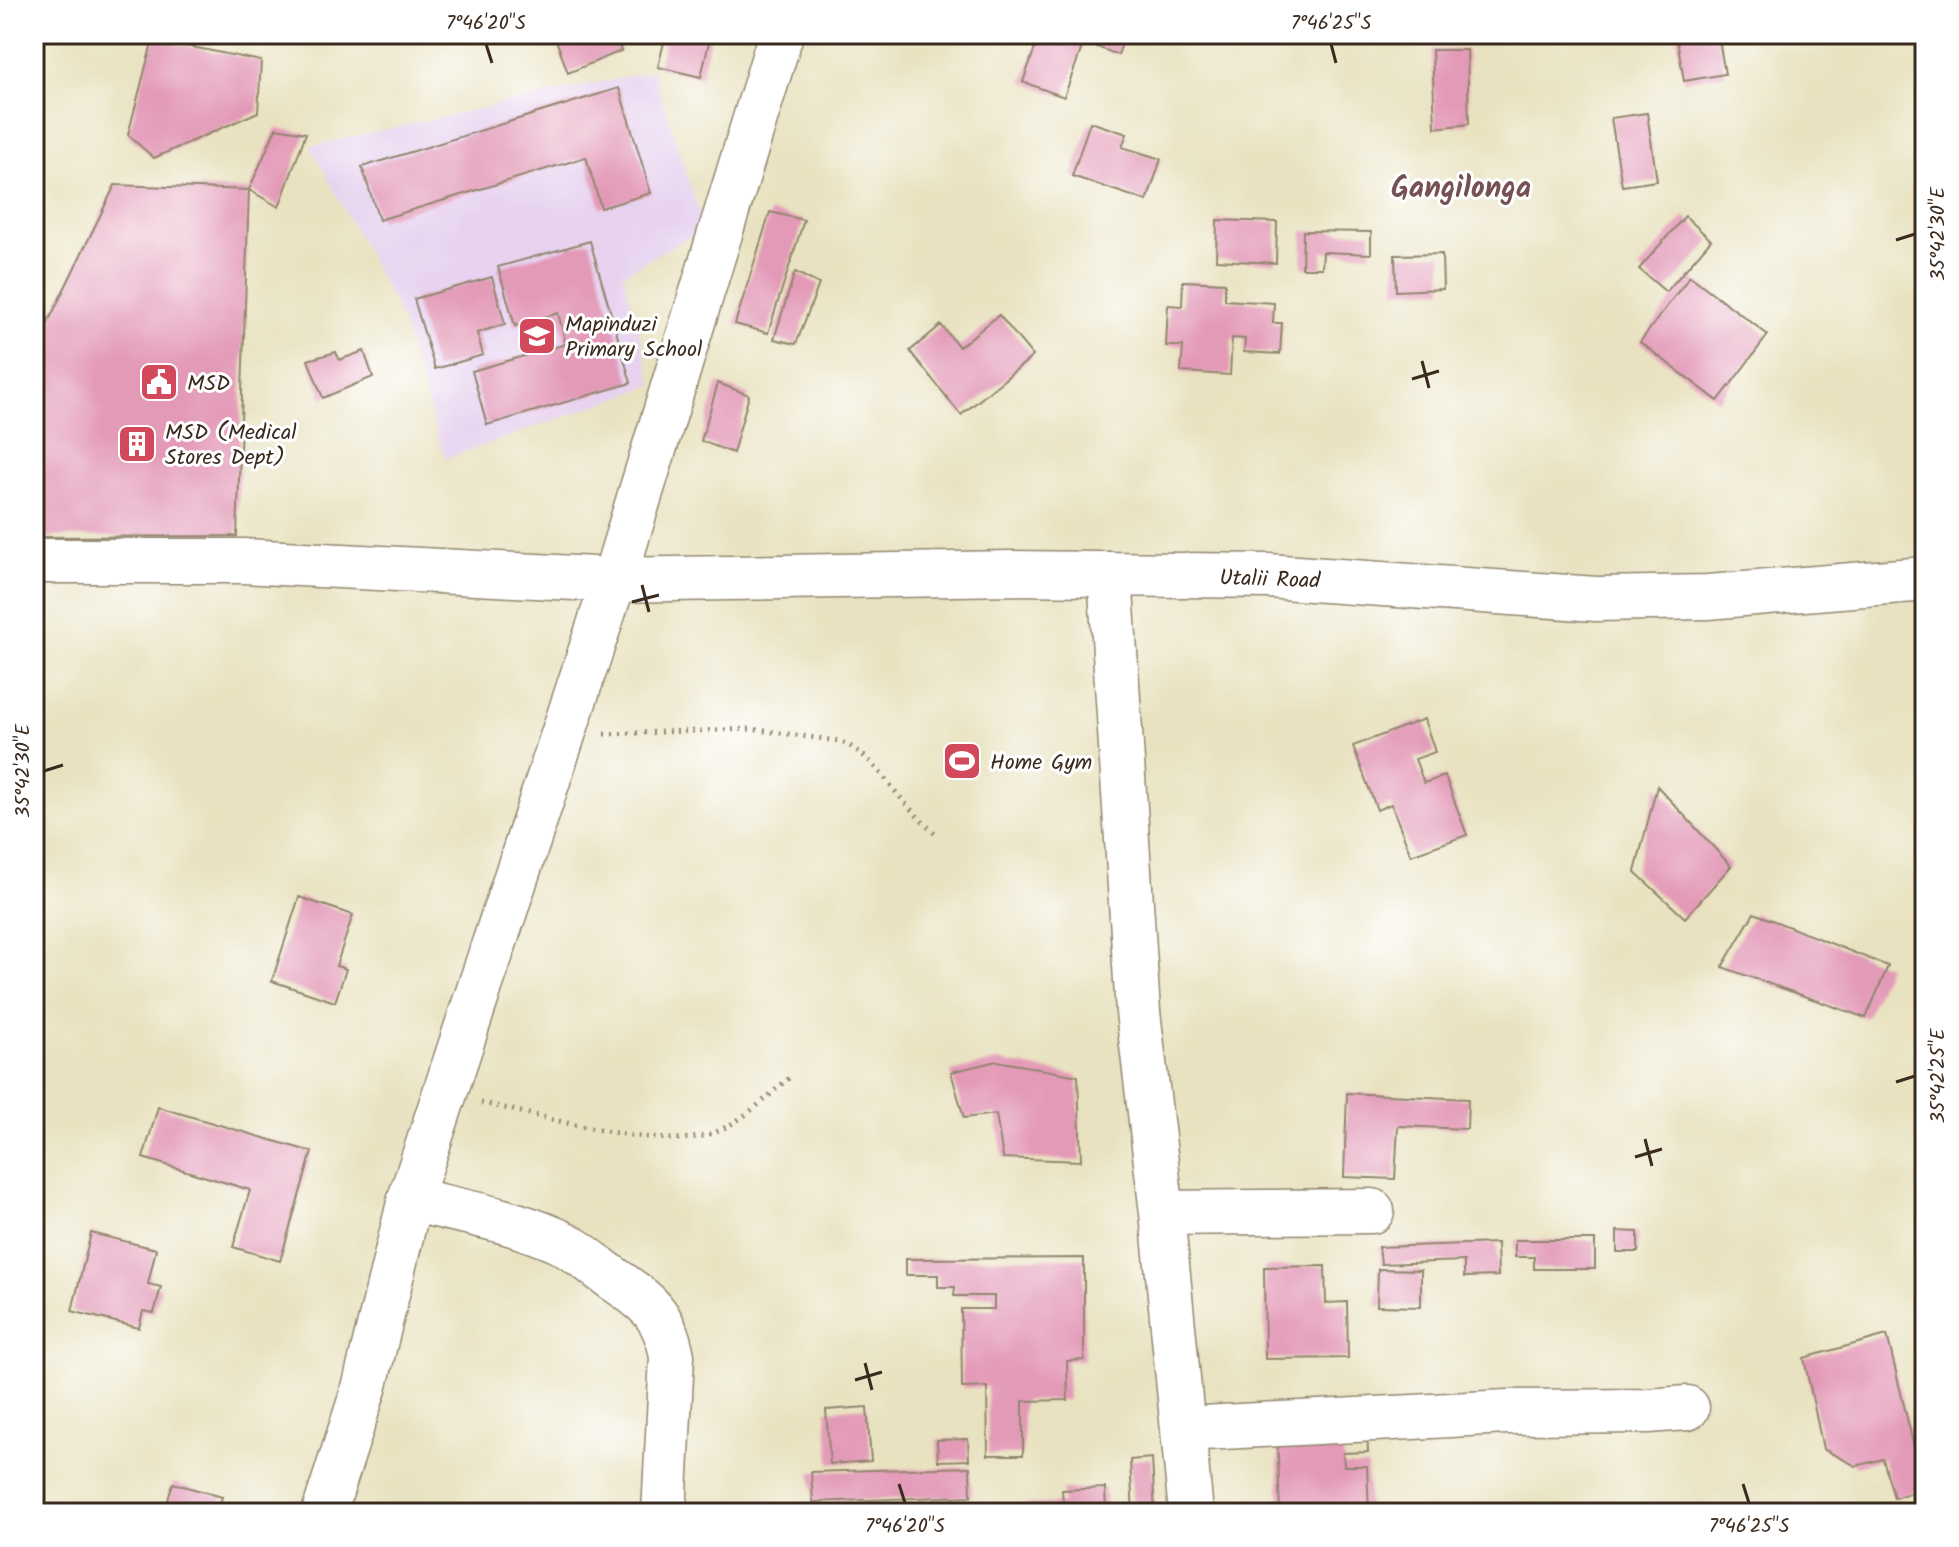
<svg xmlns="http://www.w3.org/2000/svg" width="1959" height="1547" font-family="Kalam,sans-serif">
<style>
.built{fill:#e7d2ef}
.building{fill:#e39ab7}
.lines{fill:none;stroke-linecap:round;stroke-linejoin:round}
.minor-casing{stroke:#92866f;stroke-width:47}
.path{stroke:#92866f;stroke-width:5;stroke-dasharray:2 6;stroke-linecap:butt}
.minor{stroke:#fff;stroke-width:44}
.ticks{fill:none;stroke:#3b2a1e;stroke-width:3}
.labels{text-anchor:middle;stroke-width:6;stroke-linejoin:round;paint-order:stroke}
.poi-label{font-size:22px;fill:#3b2a1e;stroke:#fff;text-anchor:start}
.street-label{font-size:22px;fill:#3b2a1e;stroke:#fff}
.district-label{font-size:30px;font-weight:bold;fill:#765154;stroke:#fff}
.neatline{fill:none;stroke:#3b2a1e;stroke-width:3}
.ticks-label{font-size:20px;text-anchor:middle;fill:#3b2a1e}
</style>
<rect width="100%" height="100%" fill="#fff"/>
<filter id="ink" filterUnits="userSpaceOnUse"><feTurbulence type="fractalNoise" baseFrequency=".0125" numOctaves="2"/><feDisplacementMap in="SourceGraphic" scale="16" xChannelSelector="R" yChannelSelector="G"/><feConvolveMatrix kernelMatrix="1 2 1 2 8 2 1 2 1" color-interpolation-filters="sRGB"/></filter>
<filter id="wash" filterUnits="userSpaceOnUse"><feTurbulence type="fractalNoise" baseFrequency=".006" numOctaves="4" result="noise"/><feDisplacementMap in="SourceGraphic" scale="32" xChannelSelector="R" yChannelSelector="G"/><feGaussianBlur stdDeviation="1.8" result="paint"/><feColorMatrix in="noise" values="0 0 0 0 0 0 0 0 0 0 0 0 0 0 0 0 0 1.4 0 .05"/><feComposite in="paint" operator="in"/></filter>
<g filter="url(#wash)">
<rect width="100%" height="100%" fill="#e9e2c0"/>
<path class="built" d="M653,71L704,228L623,274L653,385L445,459L400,316L311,146Z"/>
<g id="blocks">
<path class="building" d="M554,34H616L621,51L568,73Z
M666,34H711L701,77L658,67Z
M1040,34H1125L1118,55L1084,42L1064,97L1023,82Z
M1676,34H1718L1725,74L1684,81Z
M153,39L261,61L258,112L154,158L128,135Z
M1432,50H1467L1469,124L1435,128Z
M619,88L651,193L601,208L586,157L379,220L362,167Z
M1647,113L1657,181L1622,186L1611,118Z
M1090,122L1127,134L1122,147L1161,159L1147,201L1072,176Z
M276,128L306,133L279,207L249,190L237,536L34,537V351L115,185L249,190Z
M770,212L804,220L768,333L735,324Z
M1685,216L1711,240L1666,292L1639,269Z
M1217,220L1277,222L1276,263L1216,260Z
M1303,231L1371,232V254L1323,252L1322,268H1302Z
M590,241L631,383L487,425L472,371L566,344L558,313L515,326L498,267Z
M1442,254L1443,289L1396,291L1395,255Z
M795,272L819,284L796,344L774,339Z
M1690,276L1768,335L1718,401L1640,342Z
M492,277L505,324L477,333L483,355L435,369L414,299Z
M1183,281L1225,283V300L1274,303L1273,323H1282L1280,354L1244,352L1245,339L1232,338L1230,375L1181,372L1183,346H1166L1168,305L1182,306Z
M999,315L1033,356L961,415L910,351L941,325L959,347Z
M364,351L373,377L323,398L308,360L336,352L339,360Z
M718,383L749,395L733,453L701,441Z
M1424,719L1435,752L1415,759L1424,783L1445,776L1467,835L1411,855L1391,804L1377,810L1353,746Z
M1657,786L1731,866L1685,918L1635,872Z
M299,897L353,915L336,966L346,969L335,1002L272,981Z
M1754,913L1888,966L1866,1018L1722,967Z
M997,1061L1078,1076L1081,1161L1003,1158L996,1114L964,1118L951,1072Z
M1347,1093L1468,1099L1467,1129L1398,1126L1395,1179L1344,1177Z
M158,1107L312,1152L280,1261L233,1247L250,1190L143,1158Z
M1617,1231L1638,1232V1252H1617Z
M91,1233L156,1249L148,1284L161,1287L154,1313L143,1311L139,1328L72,1311Z
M1515,1240H1595V1269H1534V1257H1515Z
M1497,1243L1498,1276L1464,1277V1261L1381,1264L1379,1247Z
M1084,1258V1360L1067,1361L1068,1400L1023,1401V1455H988L987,1387L962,1388L961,1309H994V1296H954L955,1287H938V1275H906V1259Z
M1325,1266L1326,1303L1347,1302L1348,1358L1265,1359L1264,1267Z
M1378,1269L1421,1270V1307L1377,1306Z
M1887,1335L1924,1489L1894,1498L1883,1459L1856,1466L1823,1449L1804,1358Z
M867,1407L871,1461L830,1464L826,1410Z
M1367,1426L1368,1452L1343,1453L1344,1466H1367L1369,1513H1280L1277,1429Z
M968,1439L969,1460L938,1461L937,1440Z
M1152,1458L1155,1513H1133L1130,1460Z
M970,1467L971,1496L813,1502L811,1472Z
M173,1483L222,1497L217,1513H164Z
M1105,1488L1106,1513H998V1506L1063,1503L1062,1490Z"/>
</g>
</g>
<g filter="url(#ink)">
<use href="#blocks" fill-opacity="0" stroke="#92866f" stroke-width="2"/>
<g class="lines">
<defs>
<path id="minor" d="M34,561H243L614,580L1012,573L1268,576L1596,599L1708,597L1925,579
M1110,574L1138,1012L1162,1213L1191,1513
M410,1199C458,1211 509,1219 554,1239C574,1247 593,1264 611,1277C646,1301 664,1312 672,1356L664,1513
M1162,1213L1372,1211
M1184,1429L1507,1412L1648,1411L1687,1408
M324,1513L365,1385L410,1199L614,580L781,34"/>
</defs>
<use href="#minor" class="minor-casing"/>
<path class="path" d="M604,734L751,729L839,741C870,753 884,779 905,803C915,814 926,825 937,836
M481,1103C539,1114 656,1152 710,1134C740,1124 767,1097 790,1077"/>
<use href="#minor" class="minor"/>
</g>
</g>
<path class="ticks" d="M486,44L492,63M1331,44L1336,63M1896,240L1915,234M1422,361L1429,388M1412,379L1439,371M642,585L649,612M632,602L659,595M44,771L63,765M1896,1082L1915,1076M1645,1139L1652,1166M1635,1157L1662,1149M865,1363L872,1390M855,1380L882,1372M899,1484L905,1503M1743,1484L1749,1503"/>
<defs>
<symbol id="school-square" viewBox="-11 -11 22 22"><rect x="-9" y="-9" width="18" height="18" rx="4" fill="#d1495b" stroke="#fff"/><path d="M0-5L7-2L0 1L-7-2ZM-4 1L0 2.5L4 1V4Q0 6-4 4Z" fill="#fff"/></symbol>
<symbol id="civic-square" viewBox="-11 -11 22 22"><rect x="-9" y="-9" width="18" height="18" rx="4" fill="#d1495b" stroke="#fff"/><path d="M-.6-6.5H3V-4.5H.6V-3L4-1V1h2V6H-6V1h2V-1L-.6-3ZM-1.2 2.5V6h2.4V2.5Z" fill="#fff"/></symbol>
<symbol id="building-square" viewBox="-11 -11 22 22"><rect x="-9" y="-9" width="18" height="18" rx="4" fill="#d1495b" stroke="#fff"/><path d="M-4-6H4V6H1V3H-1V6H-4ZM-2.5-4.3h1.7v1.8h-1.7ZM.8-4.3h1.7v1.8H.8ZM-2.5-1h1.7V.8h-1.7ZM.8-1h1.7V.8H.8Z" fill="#fff"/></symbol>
<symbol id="stadium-square" viewBox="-11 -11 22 22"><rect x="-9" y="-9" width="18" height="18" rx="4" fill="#d1495b" stroke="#fff"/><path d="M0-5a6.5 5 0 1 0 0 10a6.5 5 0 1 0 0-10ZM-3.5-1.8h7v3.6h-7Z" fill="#fff"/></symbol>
</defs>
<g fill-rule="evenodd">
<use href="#school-square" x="515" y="314" width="44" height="44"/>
<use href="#civic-square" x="137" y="360" width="44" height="44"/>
<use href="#building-square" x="115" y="422" width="44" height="44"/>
<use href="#stadium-square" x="940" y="739" width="44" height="44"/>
</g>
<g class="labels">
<g class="poi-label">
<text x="565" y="331">Mapinduzi<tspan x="565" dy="25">Primary School</tspan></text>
<text x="187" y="390">MSD</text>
<text x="165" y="439">MSD (Medical<tspan x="165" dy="25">Stores Dept)</tspan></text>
<text x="990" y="769">Home Gym</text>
</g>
<g class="street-label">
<text transform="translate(1270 578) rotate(2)" y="8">Utalii Road</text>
</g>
<g class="district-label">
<text x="1461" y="197">Gangilonga</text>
</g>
</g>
<rect width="1959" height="1547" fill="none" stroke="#fff" stroke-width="88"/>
<rect x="44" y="44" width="1871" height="1459" class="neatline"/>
<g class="ticks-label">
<text x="486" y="29">7°46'20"S</text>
<text x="1331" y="29">7°46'25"S</text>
<text transform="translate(1937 234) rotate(-90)" y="7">35°42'30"E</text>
<text transform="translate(22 771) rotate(-90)" y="7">35°42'30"E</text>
<text transform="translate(1937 1076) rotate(-90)" y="7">35°42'25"E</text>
<text x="905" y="1532">7°46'20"S</text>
<text x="1749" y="1532">7°46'25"S</text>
</g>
</svg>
